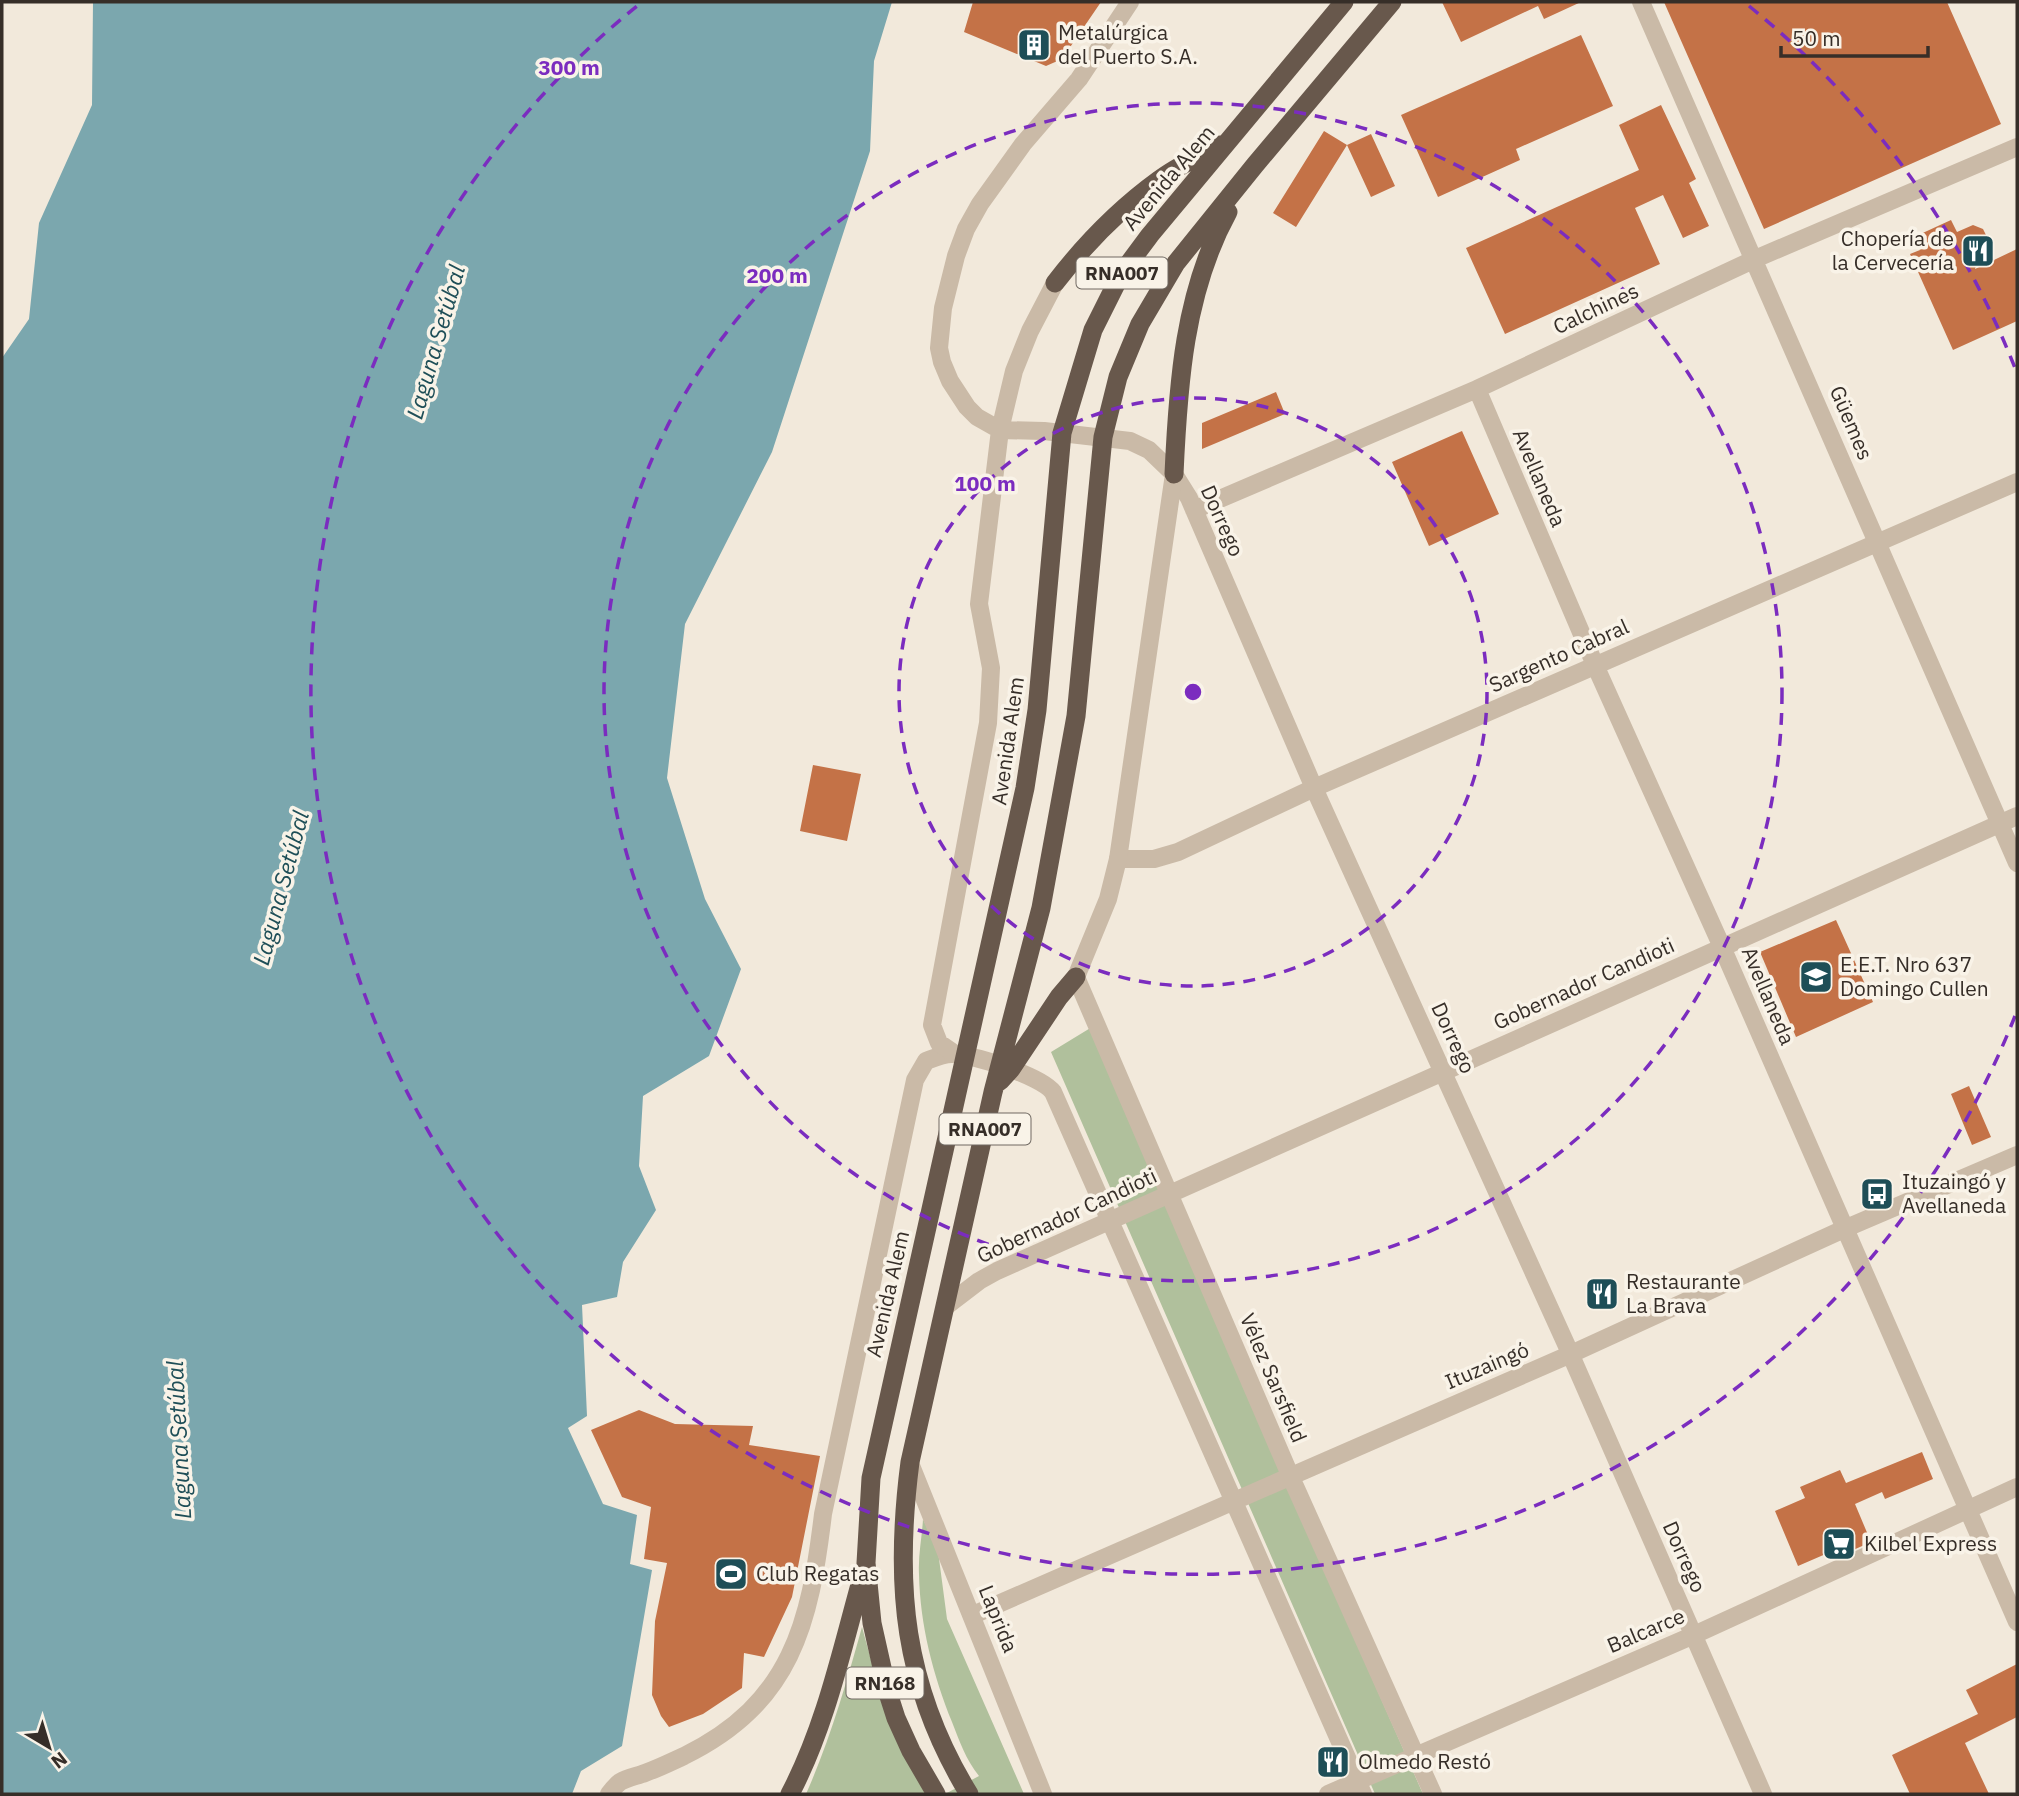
<svg xmlns="http://www.w3.org/2000/svg" width="2019" height="1796" font-family="'IBM Plex Sans',sans-serif">
<style>
.green{fill:#b0c09c}
.water{fill:#7ba7ae}
.building{fill:#c47247}
.lines{fill:none;stroke-linecap:round;stroke-linejoin:round}
.minor{stroke:#cabaa7;stroke-width:18}
.tertiary{stroke:#cabaa7;stroke-width:18}
.trunk{stroke:#68584c;stroke-width:19}
.ring{fill:none;stroke:#7b2cbf;stroke-width:3.5;stroke-dasharray:12 9}
.labels{text-anchor:middle;stroke-width:7;stroke-linejoin:round;paint-order:stroke}
.shield{fill:#f9f3e8;stroke:#706962;stroke-width:2}
.shield-label{font-size:19px;font-weight:bold;fill:#362e28}
.poi-label{font-size:21px;fill:#362e28;stroke:#f9f3e8;text-anchor:start}
.street-label{font-size:21px;fill:#362e28;stroke:#f9f3e8}
.water-label{font-size:23px;font-style:italic;fill:#1e4e57;stroke:#f9f3e8}
.centre{fill:#7b2cbf;stroke:#f9f3e8;stroke-width:3.5}
.ring-label{font-size:21px;text-anchor:middle;font-weight:bold;fill:#7b2cbf;stroke:#f9f3e8;stroke-width:7;stroke-linejoin:round;paint-order:stroke}
</style>
<rect width="100%" height="100%" fill="#f2e9db"/>
<path class="green" d="M1092,1027L1301,1517L1423,1794H1375L1051,1052Z
M923,1519L938,1551L947,1619L1024,1794H945L979,1776C966,1760 959,1740 952,1722C933,1675 920,1625 919,1574C918,1556 922,1537 923,1519Z
M862,1627L874,1671L928,1794H806C830,1740 846,1684 862,1627Z"/>
<path class="water" d="M93,2H892L874,61L870,151L772,452L685,624L667,778L705,899L741,969L709,1056L643,1096L639,1166L656,1210L623,1262L617,1297L582,1305L587,1416L568,1428L603,1504L637,1515L630,1564L652,1570L622,1746L581,1771L572,1794H2V358L29,319L39,223L92,105Z"/>
<path class="building" d="M973,2H1101L1062,59L1046,66L964,32Z
M1442,2H1581L1544,19L1538,6L1461,42Z
M1664,2H1947L2001,124L1764,229Z
M1581,35L1613,106L1516,149L1520,160L1438,197L1401,115Z
M1661,105L1696,179L1689,183L1709,226L1683,238L1663,195L1635,208L1660,264L1505,334L1466,248L1639,170L1619,125Z
M1324,131L1347,145L1296,227L1273,213Z
M1371,134L1395,186L1371,197L1347,145Z
M1951,220L1957,232L1973,225L1983,229L1986,235L1975,269L2017,249V321L1953,350L1910,254L1920,250L1914,237Z
M1276,392L1285,414L1202,449V423Z
M1462,431L1499,514L1429,546L1392,462Z
M813,765L861,774L847,841L800,831Z
M1836,920L1873,1002L1796,1037L1760,952Z
M1969,1086L1991,1137L1972,1145L1951,1094Z
M639,1410L675,1424L753,1426L749,1445L820,1456L792,1597L764,1657L744,1653L742,1688L703,1714L669,1727L661,1716L652,1695L655,1621L667,1563L644,1559L651,1507L622,1497L591,1430Z
M1922,1452L1933,1479L1885,1499L1882,1492L1855,1504L1871,1542L1831,1560L1828,1553L1798,1566L1775,1511L1805,1498L1800,1487L1840,1470L1846,1483Z
M2017,1664V1717L1965,1743L1989,1794H1910L1892,1755L1978,1714L1966,1690Z"/>
<g class="lines">
<path class="minor" d="M1641,2L2017,863
M1477,389L1595,665L1722,947L2017,1622
M1174,474L1189,498L1314,788L1566,1344L1763,1794
M1194,510L1477,389L1755,259L2017,147
M1118,859H1154L1178,852L1314,788L2017,482
M1076,977L1290,1475L1433,1794
M945,1307L979,1281L997,1271L2017,816
M910,1463L1043,1794
M973,1615L1571,1354L1844,1229L2017,1155
M609,1794C612,1790 616,1785 620,1782C627,1778 637,1776 645,1773C659,1768 671,1762 684,1756C792,1703 810,1623 823,1514L915,1080L926,1061C934,1058 943,1054 952,1054C972,1054 1041,1076 1053,1092L1363,1794
M1328,1794L1694,1635L2017,1487"/>
<path class="tertiary" d="M1076,977L1108,899L1118,859L1174,474L1149,450L1130,441L1044,431L1000,430L977,417L967,407L950,381L942,362L939,348L943,308L956,256L966,229L980,204L1023,144L1079,79L1130,2
M955,1054L939,1043L932,1025L988,723L991,668L979,604L1000,430L1014,371L1030,331L1055,283"/>
<path class="trunk" d="M1055,283C1085,244 1119,209 1159,180C1177,166 1200,156 1220,145
M1174,474C1178,385 1184,292 1228,212
M1000,1081L1011,1069L1059,997L1076,977
M790,1794C825,1727 841,1653 861,1581
M936,1794L911,1751L896,1718L887,1690L872,1623L866,1563L871,1478L1025,788L1037,710L1062,433L1093,330L1121,274L1150,235L1344,2
M969,1794C903,1686 894,1585 910,1462L993,1092L1041,908L1076,716L1103,437L1118,377L1140,324L1176,263L1255,165L1392,2"/>
</g>
<g class="ring">
<circle cx="1193" cy="692" r="294"/>
<circle cx="1193" cy="692" r="589"/>
<path d="M2015 1016A883 883 0 1 1 637 6M1749 6A883 883 0 0 1 2015 368"/>
</g>
<defs>
<symbol id="building-square" viewBox="-11 -11 22 22"><rect x="-9" y="-9" width="18" height="18" rx="4" fill="#1e4e57" stroke="#f9f3e8"/><path d="M-4-6H4V6H1V3H-1V6H-4ZM-2.5-4.3h1.7v1.8h-1.7ZM.8-4.3h1.7v1.8H.8ZM-2.5-1h1.7V.8h-1.7ZM.8-1h1.7V.8H.8Z" fill="#fff"/></symbol>
<symbol id="restaurant-square" viewBox="-11 -11 22 22"><rect x="-9" y="-9" width="18" height="18" rx="4" fill="#1e4e57" stroke="#f9f3e8"/><path d="M-5-6h1v4h1v-4h1v4h1v-4h1v5L-1.5 .5V6h-2V.5L-5-1ZM5-6V6H3V1.5H1.5Q1.5-4 5-6Z" fill="#fff"/></symbol>
<symbol id="school-square" viewBox="-11 -11 22 22"><rect x="-9" y="-9" width="18" height="18" rx="4" fill="#1e4e57" stroke="#f9f3e8"/><path d="M0-5L7-2L0 1L-7-2ZM-4 1L0 2.5L4 1V4Q0 6-4 4Z" fill="#fff"/></symbol>
<symbol id="bus-square" viewBox="-11 -11 22 22"><rect x="-9" y="-9" width="18" height="18" rx="4" fill="#1e4e57" stroke="#f9f3e8"/><path d="M-5-6H5V4H4V6H2V4H-2V6H-4V4H-5ZM-3.5-4V0h7V-4ZM-3.5 1.2v1.5H-2V1.2ZM2 1.2v1.5H3.5V1.2Z" fill="#fff"/></symbol>
<symbol id="supermarket-square" viewBox="-11 -11 22 22"><rect x="-9" y="-9" width="18" height="18" rx="4" fill="#1e4e57" stroke="#f9f3e8"/><path d="M-6-5.5h2.5l.6 2H6L4.5 2H-2.5L-4.4-4H-6ZM-1.5 3.2a1.3 1.3 0 1 0 .1 0ZM3 3.2a1.3 1.3 0 1 0 .1 0Z" fill="#fff"/></symbol>
<symbol id="stadium-square" viewBox="-11 -11 22 22"><rect x="-9" y="-9" width="18" height="18" rx="4" fill="#1e4e57" stroke="#f9f3e8"/><path d="M0-5a6.5 5 0 1 0 0 10a6.5 5 0 1 0 0-10ZM-3.5-1.8h7v3.6h-7Z" fill="#fff"/></symbol>
</defs>
<g fill-rule="evenodd">
<use href="#building-square" x="1015" y="26" width="38" height="38"/>
<use href="#restaurant-square" x="1959" y="232" width="38" height="38"/>
<use href="#school-square" x="1797" y="958" width="38" height="38"/>
<use href="#bus-square" x="1858" y="1175" width="38" height="38"/>
<use href="#restaurant-square" x="1583" y="1275" width="38" height="38"/>
<use href="#supermarket-square" x="1820" y="1525" width="38" height="38"/>
<use href="#stadium-square" x="712" y="1555" width="38" height="38"/>
<use href="#restaurant-square" x="1314" y="1743" width="38" height="38"/>
</g>
<g class="labels">
<g class="shield">
<rect x="1076.5" y="257.5" width="91" height="31" rx="5"/>
<rect x="939.5" y="1113.5" width="91" height="31" rx="5"/>
<rect x="846.5" y="1667.5" width="77" height="31" rx="5"/>
</g>
<g class="shield-label">
<text x="1122" y="280">RNA007</text>
<text x="985" y="1136">RNA007</text>
<text x="885" y="1690">RN168</text>
</g>
<g class="poi-label">
<text x="1058" y="40">Metalúrgica<tspan x="1058" dy="24">del Puerto S.A.</tspan></text>
<text x="1954" y="246" text-anchor="end">Chopería de<tspan x="1954" dy="24">la Cervecería</tspan></text>
<text x="1840" y="972">E.E.T. Nro 637<tspan x="1840" dy="24">Domingo Cullen</tspan></text>
<text x="1902" y="1189">Ituzaingó y<tspan x="1902" dy="24">Avellaneda</tspan></text>
<text x="1626" y="1289">Restaurante<tspan x="1626" dy="24">La Brava</tspan></text>
<text x="1864" y="1551">Kilbel Express</text>
<text x="756" y="1581">Club Regatas</text>
<text x="1358" y="1769">Olmedo Restó</text>
</g>
<g class="street-label">
<text transform="translate(1169 178) rotate(-50)" y="7">Avenida Alem</text>
<text transform="translate(1596 309) rotate(-25)" y="7">Calchines</text>
<text transform="translate(1851 423) rotate(67)" y="7">Güemes</text>
<text transform="translate(1539 478) rotate(67)" y="7">Avellaneda</text>
<text transform="translate(1222 521) rotate(66)" y="7">Dorrego</text>
<text transform="translate(1559 656) rotate(-24)" y="7">Sargento Cabral</text>
<text transform="translate(1008 741) rotate(-82)" y="7">Avenida Alem</text>
<text transform="translate(1584 984) rotate(-24)" y="7">Gobernador Candioti</text>
<text transform="translate(1768 996) rotate(67)" y="7">Avellaneda</text>
<text transform="translate(1453 1038) rotate(65)" y="7">Dorrego</text>
<text transform="translate(1067 1216) rotate(-25)" y="7">Gobernador Candioti</text>
<text transform="translate(888 1294) rotate(-77)" y="7">Avenida Alem</text>
<text transform="translate(1487 1366) rotate(-23)" y="7">Ituzaingó</text>
<text transform="translate(1273 1378) rotate(67)" y="7">Vélez Sarsfield</text>
<text transform="translate(1684 1557) rotate(66)" y="7">Dorrego</text>
<text transform="translate(998 1619) rotate(68)" y="7">Laprida</text>
<text transform="translate(1646 1631) rotate(-23)" y="7">Balcarce</text>
</g>
<g class="water-label">
<text transform="translate(436 342) rotate(-74)" y="8">Laguna Setúbal</text>
<text transform="translate(281 888) rotate(-75)" y="8">Laguna Setúbal</text>
<text transform="translate(179 1440) rotate(-93)" y="8">Laguna Setúbal</text>
</g>
</g>
<circle cx="1193" cy="692" r="10" class="centre"/>
<g class="ring-label">
<text x="569" y="75">300 m</text>
<text x="777" y="283">200 m</text>
<text x="985" y="491">100 m</text>
</g>
<rect width="2019" height="1796" fill="none" stroke="#362e28" stroke-width="7"/>
<g transform="translate(49 1747) rotate(142)" stroke="#f9f3e8" stroke-width="5" paint-order="stroke">
<path d="M0-5L12 26L0 18L-12 26Z" fill="#362e28"/>
<text y="-10" font-size="19" font-weight="bold" text-anchor="middle" fill="#362e28">N</text>
</g>
<path d="M1781 46v10h147v-10" fill="none" stroke="#362e28" stroke-width="3.5"/>
<text x="1792" y="46" font-size="21" fill="#362e28" stroke="#f9f3e8" stroke-width="5" paint-order="stroke">50 m</text>
</svg>
